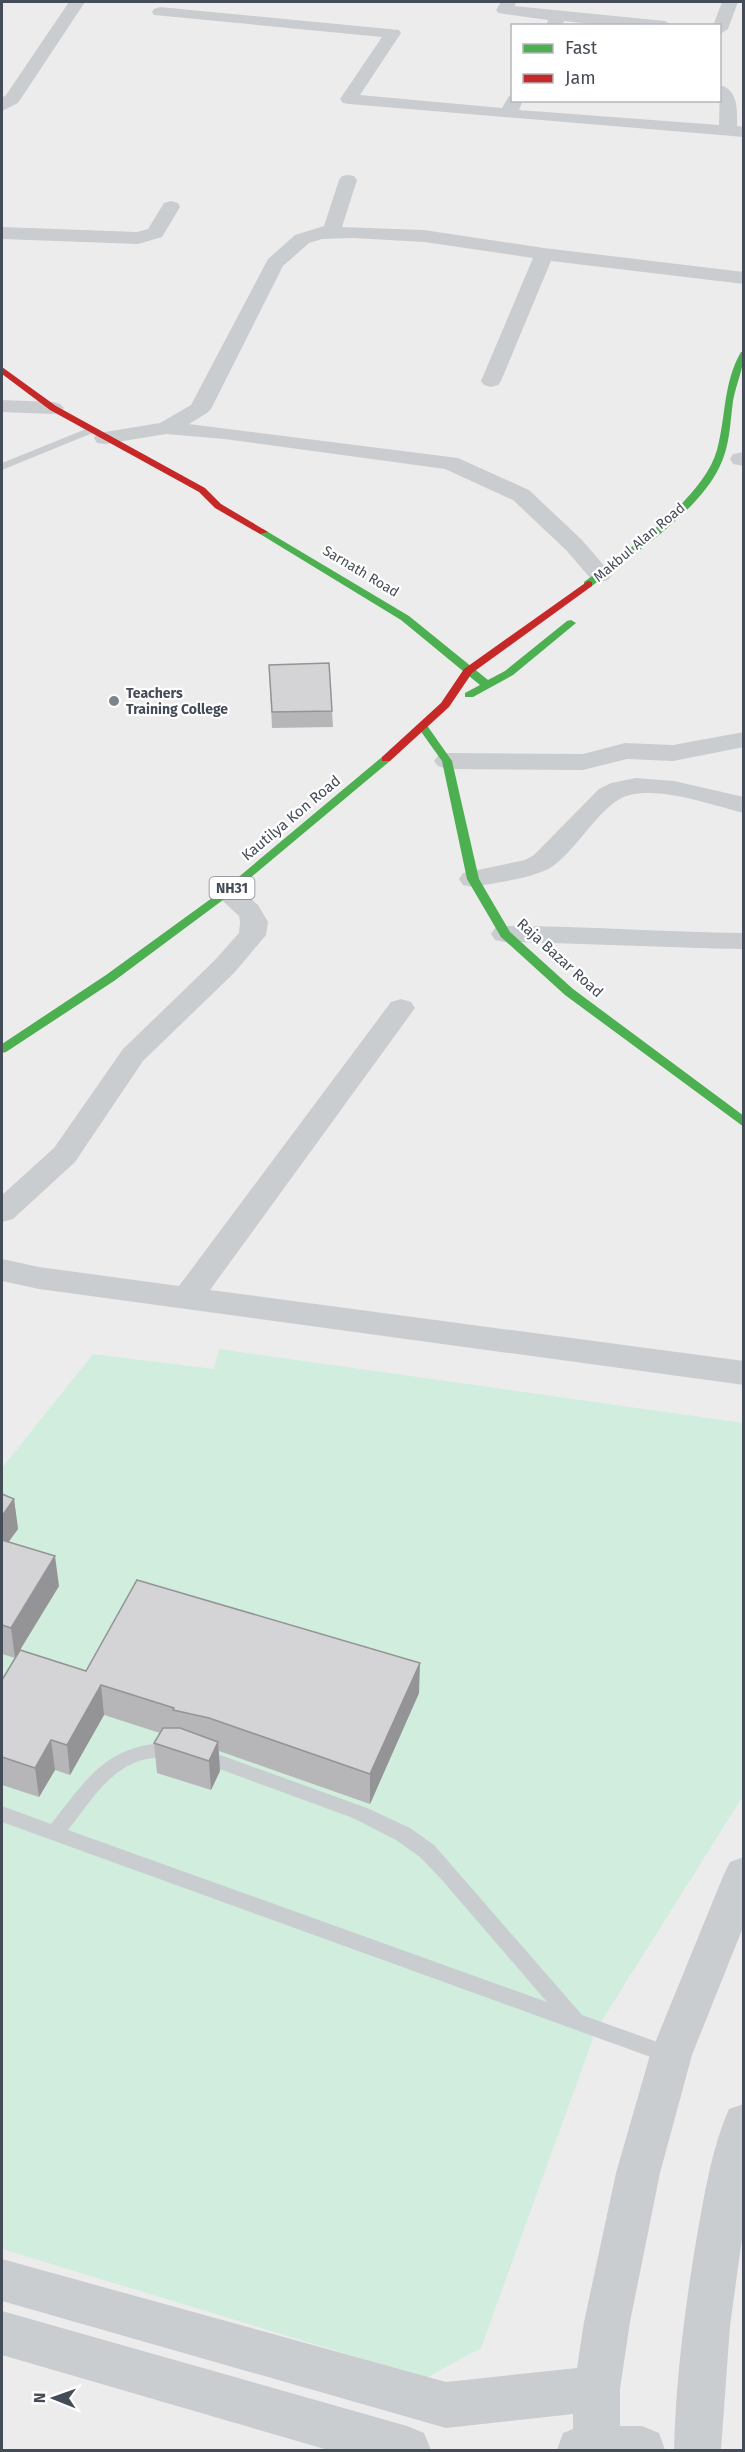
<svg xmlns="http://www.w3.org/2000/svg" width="745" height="2452" font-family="'Fira Sans',sans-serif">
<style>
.green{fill:#d0edde}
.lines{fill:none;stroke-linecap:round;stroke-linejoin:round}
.lane{fill:#cacdd0;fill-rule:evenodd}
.street{fill:#cacdd0;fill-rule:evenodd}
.fast{fill:#4caf50;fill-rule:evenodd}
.jam{fill:#c62828;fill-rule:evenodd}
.wall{fill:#b6b6b9}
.shaded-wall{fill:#949496}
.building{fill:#d4d4d7;stroke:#949496;stroke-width:1.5}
.poi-dot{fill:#7f848c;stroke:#fff;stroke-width:2}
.labels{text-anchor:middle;stroke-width:4.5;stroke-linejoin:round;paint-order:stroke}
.far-street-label{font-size:14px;fill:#444c58;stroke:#fff}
.far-poi-label{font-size:14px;font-weight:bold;fill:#444c58;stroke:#fff;text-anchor:start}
.shield{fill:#fff;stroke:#7c828a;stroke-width:1.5}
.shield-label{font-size:14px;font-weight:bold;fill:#444c58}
.street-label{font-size:15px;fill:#444c58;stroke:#fff}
</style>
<rect width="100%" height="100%" fill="#edecec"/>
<path class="green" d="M219,1349L743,1423V1796L596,2030L481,2348L426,2378L2,2249V1468L93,1354L214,1369Z"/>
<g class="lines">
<path class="lane" d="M91,427L96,430L95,432L2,470V463Z
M175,1742L181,1744L184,1749L181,1754C168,1759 153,1756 139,1761C107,1772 88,1805 68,1830L547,2002L442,1880L420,1857L396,1840L353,1818L195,1760L192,1755L195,1750L201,1748L367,1808L410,1828L434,1845L582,2015L677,2049L680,2055L677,2061L670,2064L2,1822V1806L51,1824C90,1775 107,1744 175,1742Z"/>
<path class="street" d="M69,2H85L18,103L2,111V98L6,95Z
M501,2H517L514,6L665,21L673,26H608L564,21L562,26H546L548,20L498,13L496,10Z
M722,2H738L728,29L720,34V26H713Z
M160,7L399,30L401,33L360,95L502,108L509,96L512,95V100H523L519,110L719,125L720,85C739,90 737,111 737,126L744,127V137L349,104L343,103L340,99L382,37L154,15L152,12L154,9Z
M348,175L354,176L357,180L342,227L424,230L544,248L744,272V284L551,261L501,381L498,385L491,387L484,385L481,381L533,258L424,242L353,238L322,239L309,243L283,266L211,409L207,413L189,424L458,458L529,490L582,540L612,575L608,580L600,582L592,580L566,550L513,500L445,469L224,439L166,434L105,444L97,443L94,438L97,433L105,432L160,423L191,405L268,259L295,235L324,226L339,180L342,176Z
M171,201L178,203L180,207L162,237L138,244L2,239V227L137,232L148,229L164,203Z
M2,400L53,402L60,404L64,408L60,412L53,414L2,412Z
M744,452V466L733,464L730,459L733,454Z
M744,732V747L673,761L627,759L583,770L447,769L438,766L434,761L438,756L447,753L583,754L625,743L673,745Z
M636,778L674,781L744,797V813C711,805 663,787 630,795C602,801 578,849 553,866C534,879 496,882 473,887L463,885L459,879L463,873L525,860L534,855L599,789L611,783Z
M227,884L237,886L258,905L268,922L266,935L234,973L143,1061L75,1162L13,1219L2,1222V1195L54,1148L123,1049L214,961L239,933L240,922L239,916L213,892L217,886Z
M505,926C585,926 664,932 744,933V949C664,948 585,943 505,942L495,940L491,934L495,928Z
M401,999L411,1002L415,1008L210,1290L744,1361V1385L39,1289L2,1281V1259L39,1267L179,1286L391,1002Z
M744,1857V1925L692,2055L660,2173L630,2322L620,2389V2426H642L659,2433L665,2450H557L563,2433L573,2429V2414L446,2428L2,2301V2259L446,2382L577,2368L584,2322L616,2173L650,2055L724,1874L730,1862Z
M744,2104V2224L730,2326L721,2450H674C676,2375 686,2298 699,2224C706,2186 713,2145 729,2109Z
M2,2311L407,2426L424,2433L431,2450H328L2,2355Z"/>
<path class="fast" d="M741,352H744C744,368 736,384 733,401C730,423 730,447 719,468C697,513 631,556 592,586H584V582C625,552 703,500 717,450C726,417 723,383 741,352Z
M263,529L409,616L488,680L505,671L567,621L571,620L576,623L513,675L473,697H465V693L480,685L401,620L260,534L258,532Z
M422,723L426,724L452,761L479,879L510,932L573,989L744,1116V1127L565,995L501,937L467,879L442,761L417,726Z
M386,756L390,757V761L231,894L114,981L6,1052L2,1053V1044L106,975L223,890L382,757Z"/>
<path class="jam" d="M2,367L56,406L205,488L221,504L268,532L260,534L215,508L199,492L50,410L2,374Z
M588,581L592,582V586L472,673L449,707L390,761H382V757L441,703L464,669Z"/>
</g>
<path class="wall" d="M269,665L332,711L333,727L272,728Z
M2,1494L14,1499L18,1529L8,1542L59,1586L20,1650L86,1671L419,1693L370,1804L219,1751L220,1771L211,1790L157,1773L154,1743L160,1733L104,1715L70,1775L55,1770L39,1797L2,1785V1680L15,1658L2,1654Z"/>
<path class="shaded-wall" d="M14,1499L18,1529L2,1551V1516Z
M55,1556L59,1586L15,1658L11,1628Z
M420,1663L419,1693L370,1804V1774Z
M101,1685L104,1715L70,1775L67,1745Z
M51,1740L55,1770L39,1797L35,1768Z
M218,1742L220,1771L211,1790L209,1761Z"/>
<path class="building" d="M329,663L332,711L272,712L269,665Z
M2,1494L14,1499L2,1516Z
M2,1540L55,1556L11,1628L2,1625Z
M137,1580L420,1663L370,1774L209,1718L173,1710L174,1708L101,1685L67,1745L51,1740L35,1768L2,1757V1680L20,1650L86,1671Z
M163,1728H180L218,1742L209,1761L154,1743Z"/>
<circle class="poi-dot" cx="114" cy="701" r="6"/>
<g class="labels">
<g class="far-street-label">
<text transform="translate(639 542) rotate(-40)" y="5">Makbul Alan Road</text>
<text transform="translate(361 571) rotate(31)" y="5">Sarnath Road</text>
</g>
<g class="far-poi-label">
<text x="126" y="698">Teachers<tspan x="126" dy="16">Training College</tspan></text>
</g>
<rect class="shield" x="209.5" y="877" width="45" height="22" rx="4.5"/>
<g class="shield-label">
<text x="232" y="893">NH31</text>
</g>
<g class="street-label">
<text transform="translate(291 818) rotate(-40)" y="5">Kautilya Kon Road</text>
<text transform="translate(560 958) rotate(42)" y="5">Raja Bazar Road</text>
</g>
</g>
<rect width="745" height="2452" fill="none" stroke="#444c58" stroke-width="6"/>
<rect x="511" y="24" width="210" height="78" fill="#ffffff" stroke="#b4b7bc" stroke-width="1.5"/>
<rect x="523" y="44" width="30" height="9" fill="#4caf50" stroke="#b4b7bc" stroke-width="1.5"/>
<text x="565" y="54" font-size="18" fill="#444c58">Fast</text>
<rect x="523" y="74" width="30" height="9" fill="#c62828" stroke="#b4b7bc" stroke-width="1.5"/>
<text x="565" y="84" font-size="18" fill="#444c58">Jam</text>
<g transform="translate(54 2398) rotate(271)" stroke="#ffffff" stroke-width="4.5" paint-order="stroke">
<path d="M0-4.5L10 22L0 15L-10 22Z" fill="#444c58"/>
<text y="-9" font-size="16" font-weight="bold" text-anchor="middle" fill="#444c58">N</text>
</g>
</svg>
